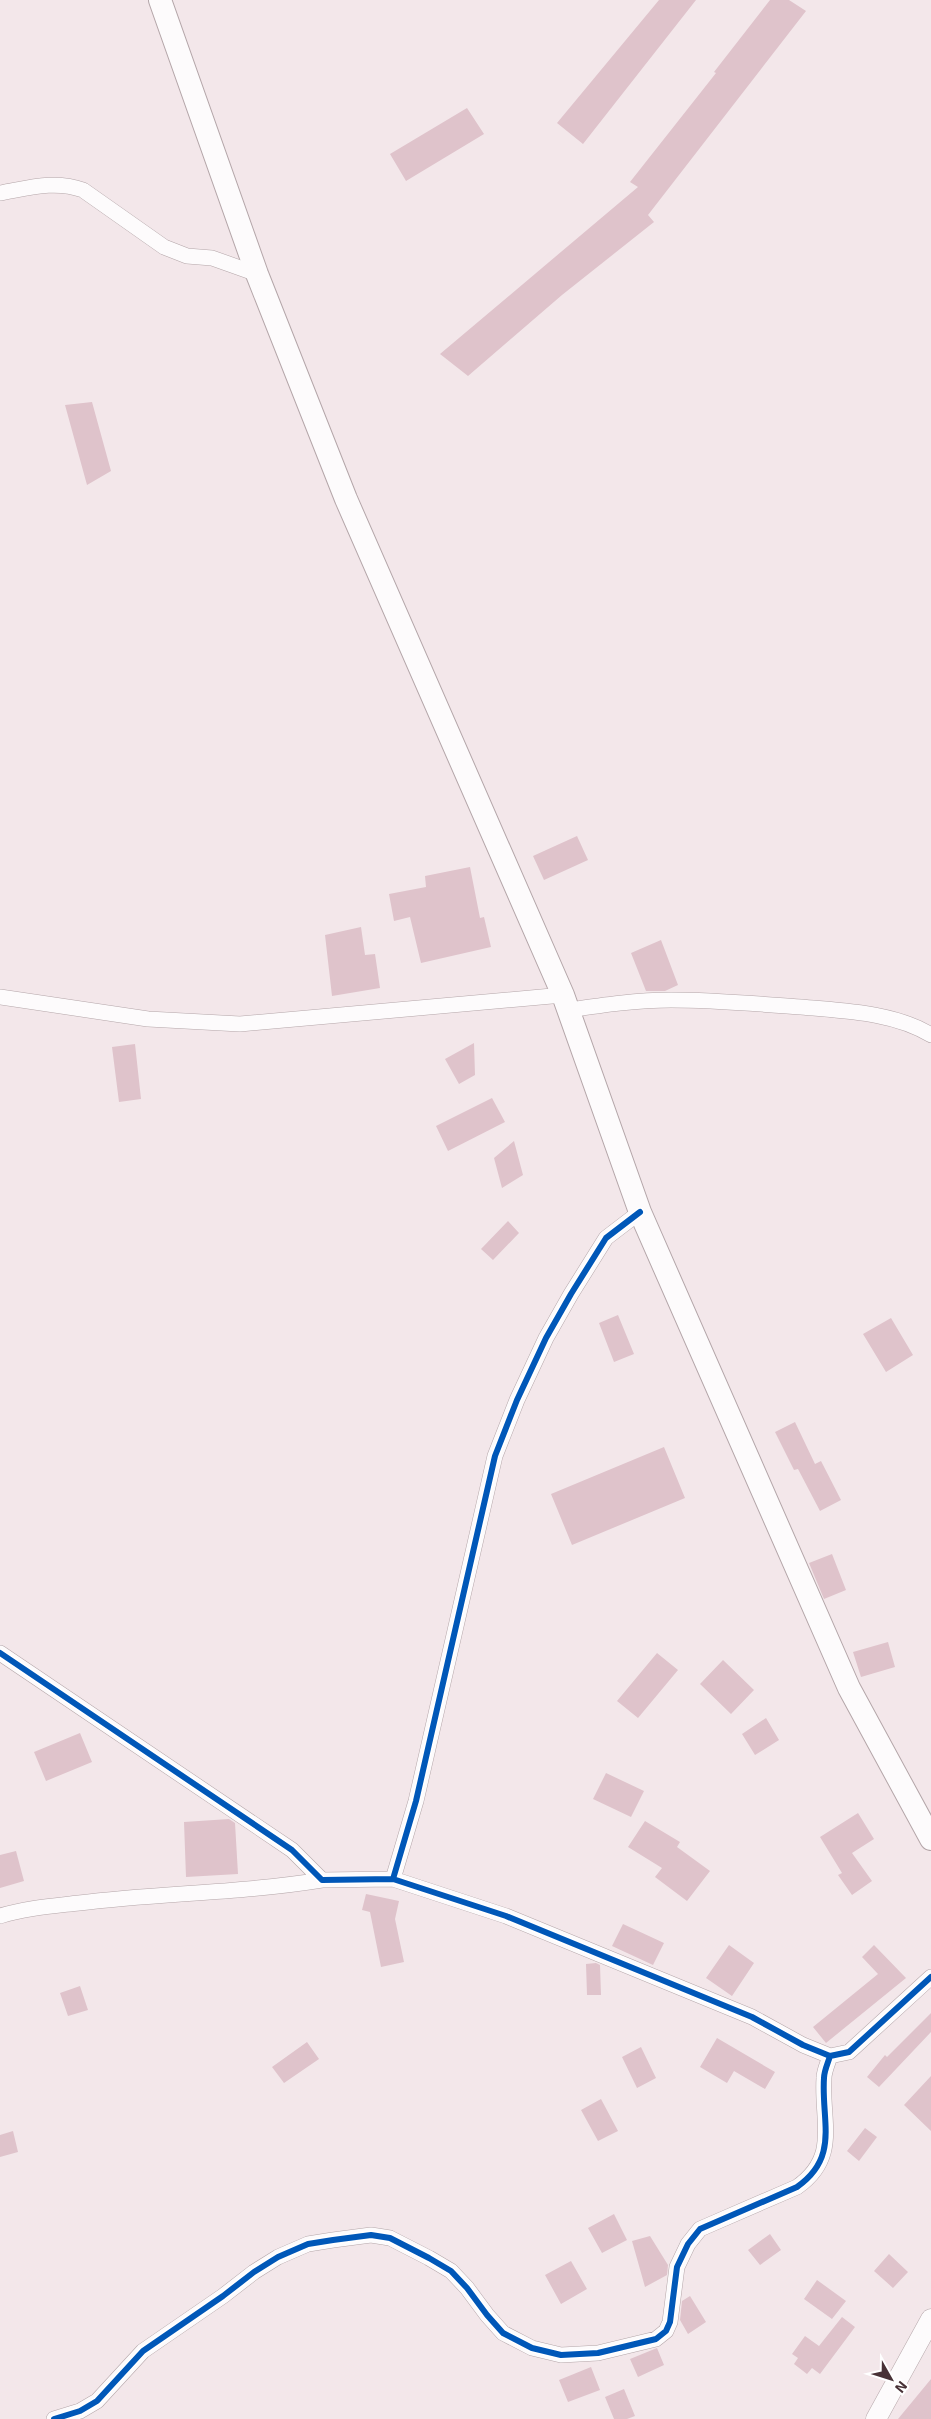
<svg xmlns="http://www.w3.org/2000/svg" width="931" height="2419" font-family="'Exo 2',sans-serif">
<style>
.building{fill:#dfc3cb}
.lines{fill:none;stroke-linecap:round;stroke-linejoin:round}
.minor-casing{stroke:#b4a6a9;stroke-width:16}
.tertiary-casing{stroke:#b4a6a9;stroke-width:21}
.secondary-casing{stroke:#b4a6a9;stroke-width:24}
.minor{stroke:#fdfbfc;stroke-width:15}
.tertiary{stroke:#fdfbfc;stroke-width:20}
.secondary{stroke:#fdfbfc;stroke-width:22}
.cycleway-casing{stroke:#fff;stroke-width:9}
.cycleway{stroke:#0057b8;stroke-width:6}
</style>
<rect width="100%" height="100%" fill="#f3e7ea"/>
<path class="building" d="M659,0H696L583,144L557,123Z
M770,0H789L806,11L648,215L654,222L562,295L468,376L440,354L638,187L630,182L716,73L714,72Z
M467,108L484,134L406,181L390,154Z
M92,402L111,471L87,485L65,405Z
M577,836L588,860L544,880L533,856Z
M470,867L480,918L484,917L491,947L421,963L410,917L394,921L389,894L426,887L425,876Z
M361,927L365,955L375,954L380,988L332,996L325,935Z
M661,940L678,985L665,991H646L631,953Z
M474,1043L475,1075L459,1084L445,1059Z
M135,1044L141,1099L119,1102L112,1047Z
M492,1098L505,1122L448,1151L436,1126Z
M514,1141L523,1175L502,1188L494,1158Z
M508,1221L519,1233L493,1260L481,1249Z
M618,1315L634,1354L614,1362L599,1323Z
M891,1318L913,1355L886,1372L863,1334Z
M795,1422L815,1464L821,1461L841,1500L820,1511L798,1469L794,1470L775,1432Z
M664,1447L685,1498L572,1545L551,1494Z
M832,1554L846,1590L824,1599L809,1563Z
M888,1642L895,1667L861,1677L853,1652Z
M657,1653L678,1670L638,1718L617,1701Z
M723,1660L754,1690L731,1714L700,1684Z
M766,1718L779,1740L755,1755L742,1734Z
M80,1733L92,1762L46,1781L34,1752Z
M606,1773L644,1791L631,1817L593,1799Z
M858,1813L874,1839L852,1853L872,1881L852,1895L838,1875L842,1873L820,1837Z
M229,1819L235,1823L238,1874L186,1877L184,1822Z
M645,1821L680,1842L677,1847L710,1871L687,1901L655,1877L662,1868L628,1847Z
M16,1851L24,1881L0,1888V1855Z
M366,1894L399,1901L395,1919L404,1962L381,1967L370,1912L362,1910Z
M623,1924L664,1943L653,1965L612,1946Z
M729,1945L754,1963L732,1996L706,1978Z
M874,1945L906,1978L826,2043L813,2027L878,1974L862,1957Z
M596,1963L600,1965L601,1995H587L586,1964Z
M80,1986L88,2010L68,2016L60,1993Z
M931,2013V2032L879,2087L867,2077L885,2055L887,2057Z
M717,2038L775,2072L765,2089L734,2071L727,2083L700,2067Z
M307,2042L319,2059L284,2083L272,2067Z
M641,2047L656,2078L637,2088L622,2057Z
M931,2076V2131L904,2105Z
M601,2099L618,2131L598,2141L581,2110Z
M865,2128L877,2137L859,2161L847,2151Z
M13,2131L18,2152L0,2157V2135Z
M614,2214L627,2240L602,2253L588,2228Z
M770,2234L781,2250L760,2265L748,2250Z
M650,2236L668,2265L667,2275L645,2287L632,2241Z
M889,2254L908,2272L893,2288L874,2271Z
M571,2261L587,2289L561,2304L545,2275Z
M817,2280L846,2301L832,2319L804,2299Z
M690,2296L706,2322L688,2334L680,2320L682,2301Z
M842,2317L855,2327L820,2374L812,2368L807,2374L794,2364L798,2358L792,2354L805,2336L819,2346Z
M657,2348L664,2365L638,2377L630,2359Z
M591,2367L600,2390L568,2402L559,2380Z
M931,2379V2419H898Z
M624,2389L635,2416L627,2419H614L605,2397Z"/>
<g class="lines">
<defs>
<path id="minor" d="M0,193C29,188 55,180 83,190L164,247L187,256L212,258L257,274
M0,997L148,1019L240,1024L563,995
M569,1010C603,1005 637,1000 671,1000C715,1000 758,1004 801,1007C843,1011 894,1012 931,1035
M0,1653L292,1850L322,1880L393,1879L506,1916L752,2017L803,2045L830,2056L849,2052L931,1977
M393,1879L416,1801L495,1456L517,1400L546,1338L571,1294L606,1238L640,1212
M0,1916C25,1908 53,1906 79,1903C160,1893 242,1893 322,1880
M54,2419L80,2411L97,2401L143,2351L223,2296L254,2272L278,2257L308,2244L333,2240L371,2235L390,2238L429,2258L451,2271L467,2288L487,2315L503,2333L532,2348L561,2355L598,2353L656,2339L666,2331L670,2322L677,2267L688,2244L700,2229L797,2187C840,2157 821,2121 824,2078C824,2071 828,2063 830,2056"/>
<path id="tertiary" d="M876,2419L931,2319"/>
<path id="secondary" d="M160,0L257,274L346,499L563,995L640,1212L849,1688L931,1839"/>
</defs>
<use href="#minor" class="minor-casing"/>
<use href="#tertiary" class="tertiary-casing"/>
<use href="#secondary" class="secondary-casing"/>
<use href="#minor" class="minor"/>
<use href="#tertiary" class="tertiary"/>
<use href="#secondary" class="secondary"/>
<defs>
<path id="cycleway" d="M0,1653L292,1850L322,1880L393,1879L506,1916L752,2017L803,2045L830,2056L849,2052L931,1977
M393,1879L416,1801L495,1456L517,1400L546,1338L571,1294L606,1238L640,1212
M54,2419L80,2411L97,2401L143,2351L223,2296L254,2272L278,2257L308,2244L333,2240L371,2235L390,2238L429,2258L451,2271L467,2288L487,2315L503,2333L532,2348L561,2355L598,2353L656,2339L666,2331L670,2322L677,2267L688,2244L700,2229L797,2187C840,2157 821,2121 824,2078C824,2071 828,2063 830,2056"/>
</defs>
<use href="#cycleway" class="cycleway-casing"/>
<use href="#cycleway" class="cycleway"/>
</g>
<g transform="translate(891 2379) rotate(129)" stroke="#ffffff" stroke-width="4" paint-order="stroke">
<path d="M0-4L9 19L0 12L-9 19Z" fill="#483237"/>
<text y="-8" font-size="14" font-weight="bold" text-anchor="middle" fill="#483237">N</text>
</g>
</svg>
